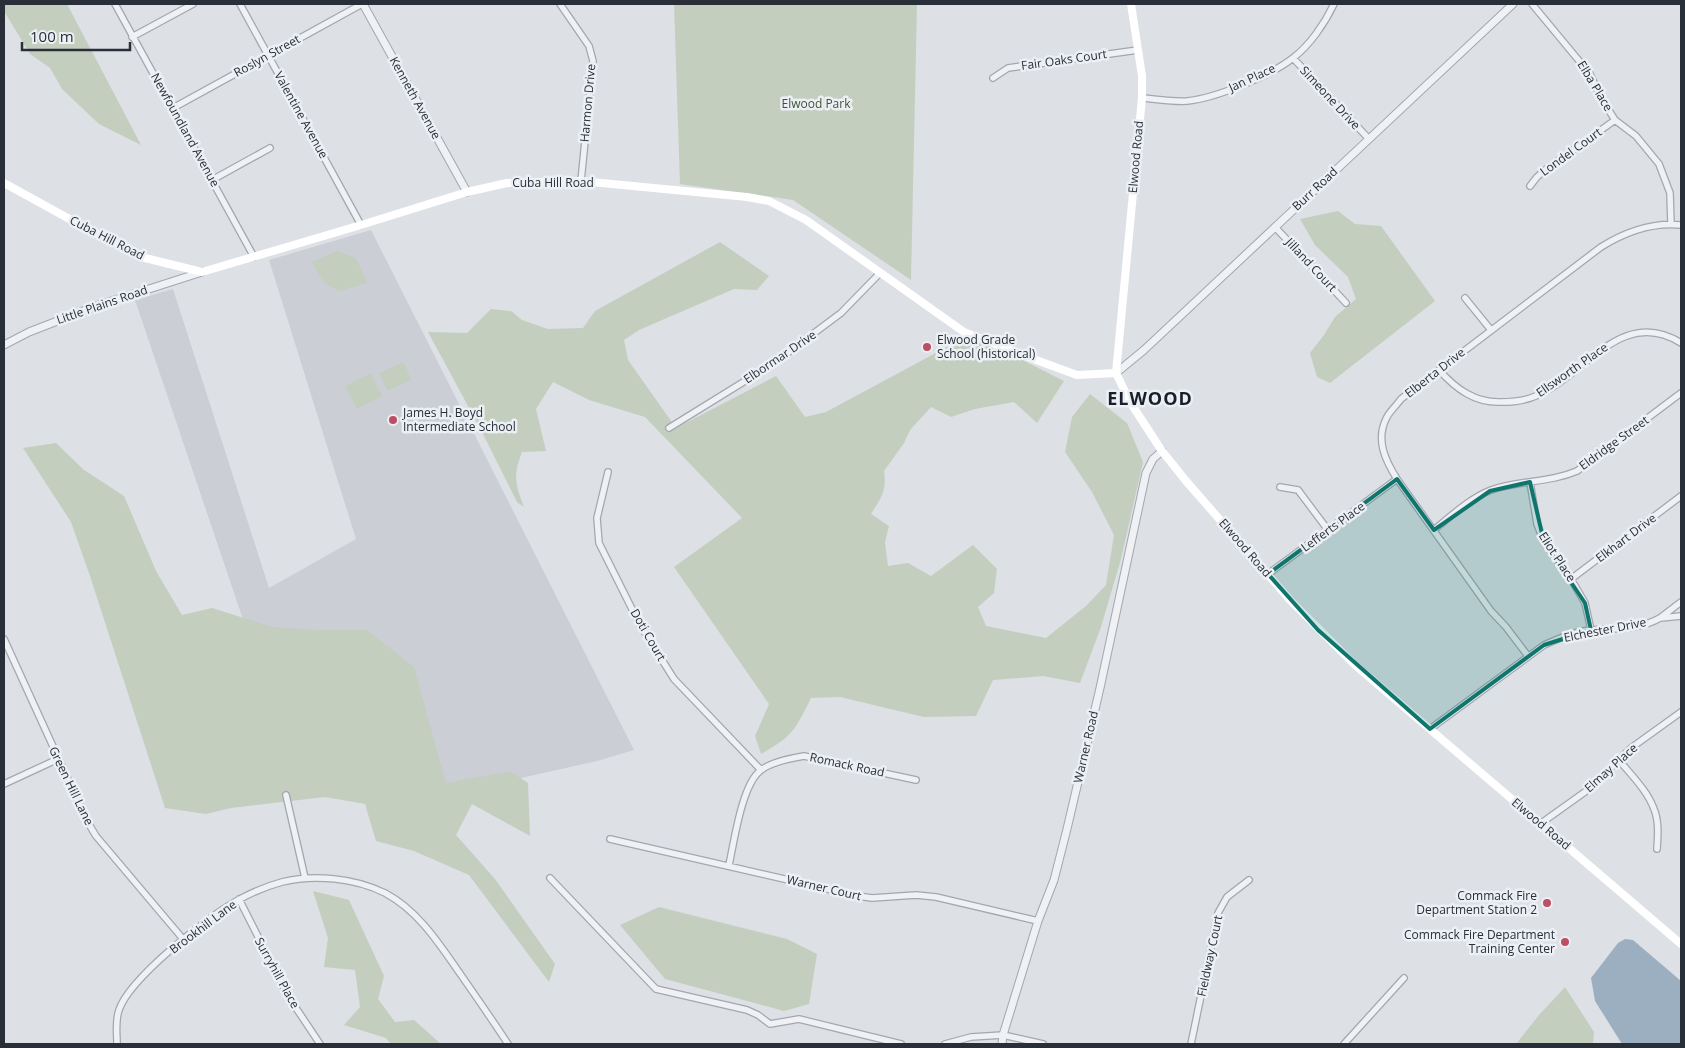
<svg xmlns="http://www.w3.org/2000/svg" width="1685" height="1048" font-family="'Open Sans',sans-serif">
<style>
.built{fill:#cbcfd5}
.green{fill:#c3cebf}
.water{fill:#9bafc1}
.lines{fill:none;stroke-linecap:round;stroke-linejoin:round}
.minor-casing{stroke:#a3a7ae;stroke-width:8}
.tertiary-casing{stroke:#a3a7ae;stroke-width:9}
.minor{stroke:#eff1f4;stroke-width:5.5}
.tertiary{stroke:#eff1f4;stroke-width:7}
.secondary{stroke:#fff;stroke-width:8}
.marked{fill:#0f766e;fill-opacity:0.2;stroke:#0f766e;stroke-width:4;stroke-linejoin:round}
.poi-dot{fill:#bd4e63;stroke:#eceff3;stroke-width:2}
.labels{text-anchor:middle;stroke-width:5;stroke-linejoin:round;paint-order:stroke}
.street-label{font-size:12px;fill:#282f39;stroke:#eceff3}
.park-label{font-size:12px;fill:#3d5337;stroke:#eceff3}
.poi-label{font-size:12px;fill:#282f39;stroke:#eceff3;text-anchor:start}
.district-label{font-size:18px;font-weight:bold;letter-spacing:1px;fill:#1a202a;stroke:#eceff3}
</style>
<rect width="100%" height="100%" fill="#dde0e5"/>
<path class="built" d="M371,230L634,750L597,761L521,778L437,794H302L135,300L173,289L269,588L356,539L269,260Z"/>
<path class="green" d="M4,4H67L141,145L99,124L62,89L50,68L30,54L4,11Z
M674,4H917L911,280L793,200L680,184Z
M1338,211L1355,224L1381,226L1435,301L1330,383L1317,377L1310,353L1324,335L1335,317L1356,299L1348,277L1315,245L1300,219Z
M720,242L769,276L757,290L734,289L639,330L624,340L628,360L676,428L776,376L805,417L826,412L971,334L1064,381L1037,423L1014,402L975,409L951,417L931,407L910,430L904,443L884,471C887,491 881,498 871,514L889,526L885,542L888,566L908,563L931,576L973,545L997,569L994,593L978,607L986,626L1046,638L1086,606L1106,585L1114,535L1092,492L1065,452L1072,417L1090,394L1127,423L1143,462L1121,559L1101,627L1080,683L1043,676L993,680L976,716L924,717L840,697L811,698C795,730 793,736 761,754L755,736L769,704L674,567L742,518L645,417L589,400L553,382L536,409L546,451L522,452C513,475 515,484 524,507L517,502L481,430L428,332L467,333L491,309L511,311L522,320L548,329L583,328L595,311Z
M337,251L356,258L367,283L339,291C322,282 320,279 312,262Z
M404,362L411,380L387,391L379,373Z
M371,373L382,396L357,409L345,386Z
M56,443L84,470L124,496L156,571L182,615L212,608L273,627L319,630H367L414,667L446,783L510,771L528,783L530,836L472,804L456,835L495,879L555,964L549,982L469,875L414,851L376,841L365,804L325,797L231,808L206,814L165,808L90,576L71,522L23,448Z
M313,891L349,900L384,976L378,999L395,1022L414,1020L441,1044H391L386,1038L344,1025L360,1007L355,970L324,967L328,938Z
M659,907L787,939L817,954L809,1004L784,1011L665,979L620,925Z
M1565,987L1594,1032L1593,1044H1516L1539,1015Z"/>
<path class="water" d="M1625,939L1633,940L1681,981V1044H1622L1595,1001L1591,978L1618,943Z"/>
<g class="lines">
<defs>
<path id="minor" d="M115,4L254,257
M240,4L361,225
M560,4L589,46L593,61L581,181
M1532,4L1590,74L1601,98L1615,120L1636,136L1659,164L1670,193L1671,224
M132,37L193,4
M1293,58L1368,138
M993,78L1008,68L1138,50
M1142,98C1157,99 1172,102 1187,101C1216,98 1270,76 1293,58C1310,45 1325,23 1334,4
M173,108L362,4
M212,180L270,148
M1530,186L1537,177L1545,170L1615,120
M1275,227L1346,303
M1465,298L1491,330
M1439,370C1456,389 1475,403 1501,402C1514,402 1526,401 1538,395C1586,374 1622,306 1681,343
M669,428L774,363L841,313L880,273
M608,472L597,518L599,543L640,625L674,679L761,770
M1530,482L1537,524L1544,542L1571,579L1585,603L1591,630
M1280,487L1298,490L1328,530
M1434,530C1451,516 1470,498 1491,490C1519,480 1549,483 1577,471L1681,393
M1268,574L1397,479
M1571,579L1681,496
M1661,618L1681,616
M4,639L87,821L96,836L183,939
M1528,656L1506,627L1491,611L1397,479C1385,460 1375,439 1387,417C1390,411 1397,405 1401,399L1601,247C1625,232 1652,222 1681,225
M1430,729L1544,645C1560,638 1575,631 1592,630C1615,628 1639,630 1660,618C1667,613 1674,607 1681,602
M1619,760C1631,775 1647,790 1654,809C1659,821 1658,835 1657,849
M4,784L58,759
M286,795L305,878
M1540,824L1589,789L1631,748L1681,712
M610,839L858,896L872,898L916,895L936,897L1038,921
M729,865C734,842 742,785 760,771C770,762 792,758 804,756L916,780
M550,878L656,989L747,1010L758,1015L770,1024L799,1019L901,1044
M239,899L288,996L320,1044
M117,1044C117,1033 115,1021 119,1010C129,979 209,915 240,899C253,892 267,886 282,882C314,874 355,878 385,893C419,911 440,945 461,975C477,998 493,1021 508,1044
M945,1044L971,1037L1003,1035L1043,1044
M1191,1044L1218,913L1227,897L1249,880
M1344,1044L1404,978"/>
<path id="tertiary" d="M363,4L467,192
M4,345L29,332L96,306L202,272
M1116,373L1144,350L1513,4
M1002,1044L1003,1035L1038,921L1054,880L1067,829L1100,688L1146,473L1153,459L1162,451"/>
</defs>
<use href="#minor" class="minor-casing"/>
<use href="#tertiary" class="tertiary-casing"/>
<use href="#minor" class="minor"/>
<use href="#tertiary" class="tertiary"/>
<path class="secondary" d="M1131,4L1142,76V98L1116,373L1130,402L1162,451L1186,481L1291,601L1355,665L1681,944
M4,183L84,227L145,258L202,272L361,225L467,192L507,183L581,181L747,197L769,201L806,220L964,332L1028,357L1077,375L1116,373"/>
</g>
<path class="marked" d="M1397,479L1434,530L1490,491L1530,482L1544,542L1585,603L1591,630L1544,645L1430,729L1318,630L1268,574Z"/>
<g class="poi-dot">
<circle cx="927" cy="347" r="5"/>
<circle cx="393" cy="420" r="5"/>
<circle cx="1547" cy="903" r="5"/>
<circle cx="1565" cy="942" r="5"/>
</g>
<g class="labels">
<g class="street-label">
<text transform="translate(267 56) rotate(-29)" y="4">Roslyn Street</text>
<text transform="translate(1064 60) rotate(-8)" y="4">Fair Oaks Court</text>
<text transform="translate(1252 78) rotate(-25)" y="4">Jan Place</text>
<text transform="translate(1595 86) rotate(59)" y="4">Elba Place</text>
<text transform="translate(415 98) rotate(61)" y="4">Kenneth Avenue</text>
<text transform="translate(1330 98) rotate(47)" y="4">Simeone Drive</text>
<text transform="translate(588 103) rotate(-85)" y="4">Harmon Drive</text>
<text transform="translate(301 115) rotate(61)" y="4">Valentine Avenue</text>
<text transform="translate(185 130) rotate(61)" y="4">Newfoundland Avenue</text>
<text transform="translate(1571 152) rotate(-36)" y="4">Londel Court</text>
<text transform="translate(1136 157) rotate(-85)" y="4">Elwood Road</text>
<text x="553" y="187">Cuba Hill Road</text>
<text transform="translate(1315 189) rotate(-43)" y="4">Burr Road</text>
<text transform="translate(107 238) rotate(27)" y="4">Cuba Hill Road</text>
<text transform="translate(1311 265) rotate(47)" y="4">Jilland Court</text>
<text transform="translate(102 305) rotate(-19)" y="4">Little Plains Road</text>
<text transform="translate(780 357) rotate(-34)" y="4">Elbormar Drive</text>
<text transform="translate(1572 370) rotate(-35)" y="4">Ellsworth Place</text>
<text transform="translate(1435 373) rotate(-38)" y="4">Elberta Drive</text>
<text transform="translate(1614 443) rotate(-36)" y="4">Eldridge Street</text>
<text transform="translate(1333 527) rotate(-36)" y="4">Lefferts Place</text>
<text transform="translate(1626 538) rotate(-37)" y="4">Elkhart Drive</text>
<text transform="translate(1245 548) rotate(49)" y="4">Elwood Road</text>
<text transform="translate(1557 557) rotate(57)" y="4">Eliot Place</text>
<text transform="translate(1605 630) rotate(-11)" y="4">Elchester Drive</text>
<text transform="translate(648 635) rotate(60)" y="4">Doti Court</text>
<text transform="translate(1086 747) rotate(-77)" y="4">Warner Road</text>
<text transform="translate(847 765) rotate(12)" y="4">Romack Road</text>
<text transform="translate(1611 768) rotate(-42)" y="4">Elmay Place</text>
<text transform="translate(71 786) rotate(64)" y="4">Green Hill Lane</text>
<text transform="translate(1541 824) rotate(40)" y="4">Elwood Road</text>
<text transform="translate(824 888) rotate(13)" y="4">Warner Court</text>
<text transform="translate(203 927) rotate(-37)" y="4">Brookhill Lane</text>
<text transform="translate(1210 956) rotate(-78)" y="4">Fieldway Court</text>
<text transform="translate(277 973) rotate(61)" y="4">Surryhill Place</text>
</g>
<g class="park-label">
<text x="816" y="108">Elwood Park</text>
</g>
<g class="poi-label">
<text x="937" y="344">Elwood Grade<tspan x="937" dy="14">School (historical)</tspan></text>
<text x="403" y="417">James H. Boyd<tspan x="403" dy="14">Intermediate School</tspan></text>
<text x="1537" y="900" text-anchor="end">Commack Fire<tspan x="1537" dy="14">Department Station 2</tspan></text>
<text x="1555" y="939" text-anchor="end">Commack Fire Department<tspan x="1555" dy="14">Training Center</tspan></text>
</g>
<g class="district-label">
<text x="1150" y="405">ELWOOD</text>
</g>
</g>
<rect width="1685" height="1048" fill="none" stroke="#282f39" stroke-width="10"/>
<path d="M22 42v8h108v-8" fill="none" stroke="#282f39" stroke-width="2.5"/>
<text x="30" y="42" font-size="15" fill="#282f39" stroke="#eceff3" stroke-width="4" paint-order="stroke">100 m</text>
</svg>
